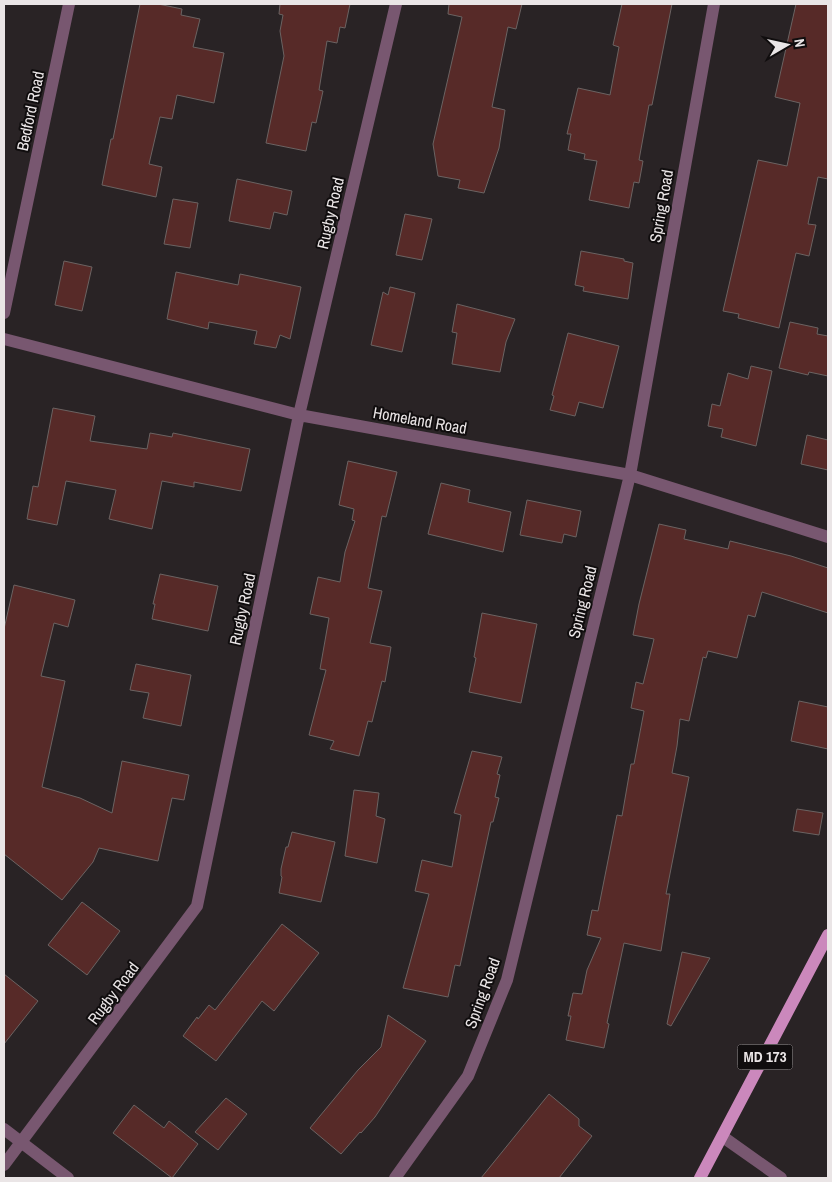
<svg xmlns="http://www.w3.org/2000/svg" width="832" height="1182" font-family="'Archivo Narrow',sans-serif">
<style>
.building{fill:#572a28;stroke:#6b6362}
.lines{fill:none;stroke-linecap:round;stroke-linejoin:round}
.street{stroke:#785770;stroke-width:12}
.primary{stroke:#cb88bc;stroke-width:12}
.labels{text-anchor:middle;stroke-width:4;stroke-linejoin:round;paint-order:stroke}
.shield{fill:#100d0e;stroke:#a9a4a5;stroke-width:1}
.shield-label{font-size:15px;font-weight:bold;fill:#eae5e6}
.street-label{font-size:16px;fill:#eae5e6;stroke:#100d0e}
</style>
<rect width="100%" height="100%" fill="#292325"/>
<path class="building" d="M140,4H158L182,9L181,15L200,19L193,47L224,53L214,103L177,95L172,119L160,117L149,164L162,167L156,197L102,185L111,139H113Z
M280,4H350L345,28L340,27L337,43L327,41L319,90L323,91L316,123L312,122L306,151L266,143L284,56L280,31L283,15L279,14Z
M449,4H522L516,29L508,27L492,107L505,110L499,148L484,193L458,188L460,180L438,176L433,144L462,17L448,14Z
M622,4H672L652,105H649L639,160L643,161L639,183L634,182L629,208L589,200L597,161L584,159L585,154L568,150L571,134H567L578,88L610,95L619,47L613,45Z
M796,4H828V179L818,177L808,224L816,225L809,256L796,253L779,328L738,318L739,314L723,311L758,160L787,166L800,103L775,97Z
M237,179L292,191L287,215L274,212L270,229L229,221Z
M173,199L198,203L190,248L164,244Z
M405,214L432,219L422,260L396,255Z
M581,251L624,259V261L633,263L628,299L583,291L584,287L575,285Z
M64,261L92,267L82,311L55,305Z
M176,272L238,285L240,274L301,287L290,339L280,335L276,348L254,344L257,331L209,322L208,329L167,319Z
M390,287L415,293L402,352L371,345L383,292L388,295Z
M457,304L515,319L506,342L500,372L452,364L457,333L452,332Z
M790,322L818,328L817,334L828,336V376L809,372L808,375L779,368Z
M568,333L619,346L603,408L579,402L575,416L550,410L554,396L552,395Z
M751,366L772,371L756,446L721,437L723,429L708,426L712,404L720,406L728,373L748,379Z
M53,408L95,416L90,441L147,449L150,433L172,437L173,433L250,449L241,491L194,482V487L162,481L152,529L109,519L116,490L66,481L57,525L27,519L33,486L38,487Z
M807,435L828,440V470L801,464Z
M348,461L397,472L386,517L382,516L368,588L382,591L370,643L391,647L385,682L382,681L372,722L368,721L359,756L330,749L334,741L309,735L326,670L320,669L329,618L310,614L318,577L340,582L345,552L355,521L352,520L354,509L339,505Z
M441,483L470,490L468,502L511,512L503,552L428,534Z
M527,500L581,511L576,537L564,534L562,543L520,535Z
M659,524L686,530L684,539L728,549L730,541L791,556L828,568V613L762,592L755,617L748,615L737,658L708,651L706,658L703,657L689,721L680,719L677,746L672,773L689,777L666,894H670L661,951L624,943L607,1023L609,1024L604,1048L566,1040L571,1016H568L573,993L582,994L587,970L601,938L587,935L592,910L598,911L617,815L622,816L631,764H634L644,711L631,708L636,682L643,684L654,639L633,635L639,604Z
M160,574L218,586L208,631L152,619L155,604H153Z
M14,585L75,600L68,627L54,623L41,676L65,681L42,787L80,798L112,813L122,761L189,775L184,800L172,798L158,861L99,848L93,862L62,900L4,854V629Z
M482,613L537,624L521,703L469,692L476,658L474,657Z
M136,664L191,675L181,726L143,718L149,693L130,690Z
M799,701L828,707V749L791,741Z
M472,751L502,757L497,774L500,775L495,797L499,798L493,822H491L460,966L455,965L448,997L403,988L429,894L415,891L422,860L452,867L461,815L454,813Z
M354,790L379,793L376,816L385,819L377,863L345,856Z
M797,809L823,813L819,835L793,831Z
M292,832L335,842L321,902L279,893L282,877L281,876V869L286,847H288Z
M82,902L120,931L87,975L48,945Z
M282,924L319,953L274,1011L262,1001L216,1061L183,1036L197,1017L198,1019L209,1005L215,1010Z
M682,952L710,958L671,1026L667,1024Z
M4,974L38,1001L4,1044Z
M388,1015L426,1041L375,1117L361,1133L360,1132L341,1154L310,1128L358,1070L381,1047Z
M549,1094L579,1119V1126L592,1136L559,1178H481Z
M226,1098L247,1114L218,1150L195,1132Z
M134,1105L164,1128L169,1121L198,1144L172,1178L113,1133Z"/>
<g class="lines">
<path class="street" d="M4,313L69,4
M4,339L299,415L630,475L828,537
M4,1129L68,1178
M723,1137L781,1178
M4,1165L197,906L299,415L396,4
M395,1178L468,1076L507,980L630,475L714,4"/>
<path class="primary" d="M700,1178L828,935"/>
</g>
<g class="labels">
<rect class="shield" x="737.5" y="1044.5" width="55" height="25" rx="4"/>
<g class="shield-label">
<text x="765" y="1062">MD 173</text>
</g>
<g class="street-label">
<text transform="translate(30 111) rotate(-78)" y="6">Bedford Road</text>
<text transform="translate(661 206) rotate(-80)" y="6">Spring Road</text>
<text transform="translate(330 213) rotate(-77)" y="6">Rugby Road</text>
<text transform="translate(420 420) rotate(10)" y="6">Homeland Road</text>
<text transform="translate(582 602) rotate(-76)" y="6">Spring Road</text>
<text transform="translate(242 609) rotate(-78)" y="6">Rugby Road</text>
<text transform="translate(113 993) rotate(-53)" y="6">Rugby Road</text>
<text transform="translate(482 993) rotate(-70)" y="6">Spring Road</text>
</g>
</g>
<rect width="832" height="1182" fill="none" stroke="#eae5e6" stroke-width="10"/>
<g transform="translate(787 45) rotate(81)" stroke="#100d0e" stroke-width="4" paint-order="stroke">
<path d="M0-4L9 19L0 12L-9 19Z" fill="#eae5e6"/>
<text y="-8" font-size="14" font-weight="bold" text-anchor="middle" fill="#eae5e6">N</text>
</g>
</svg>
